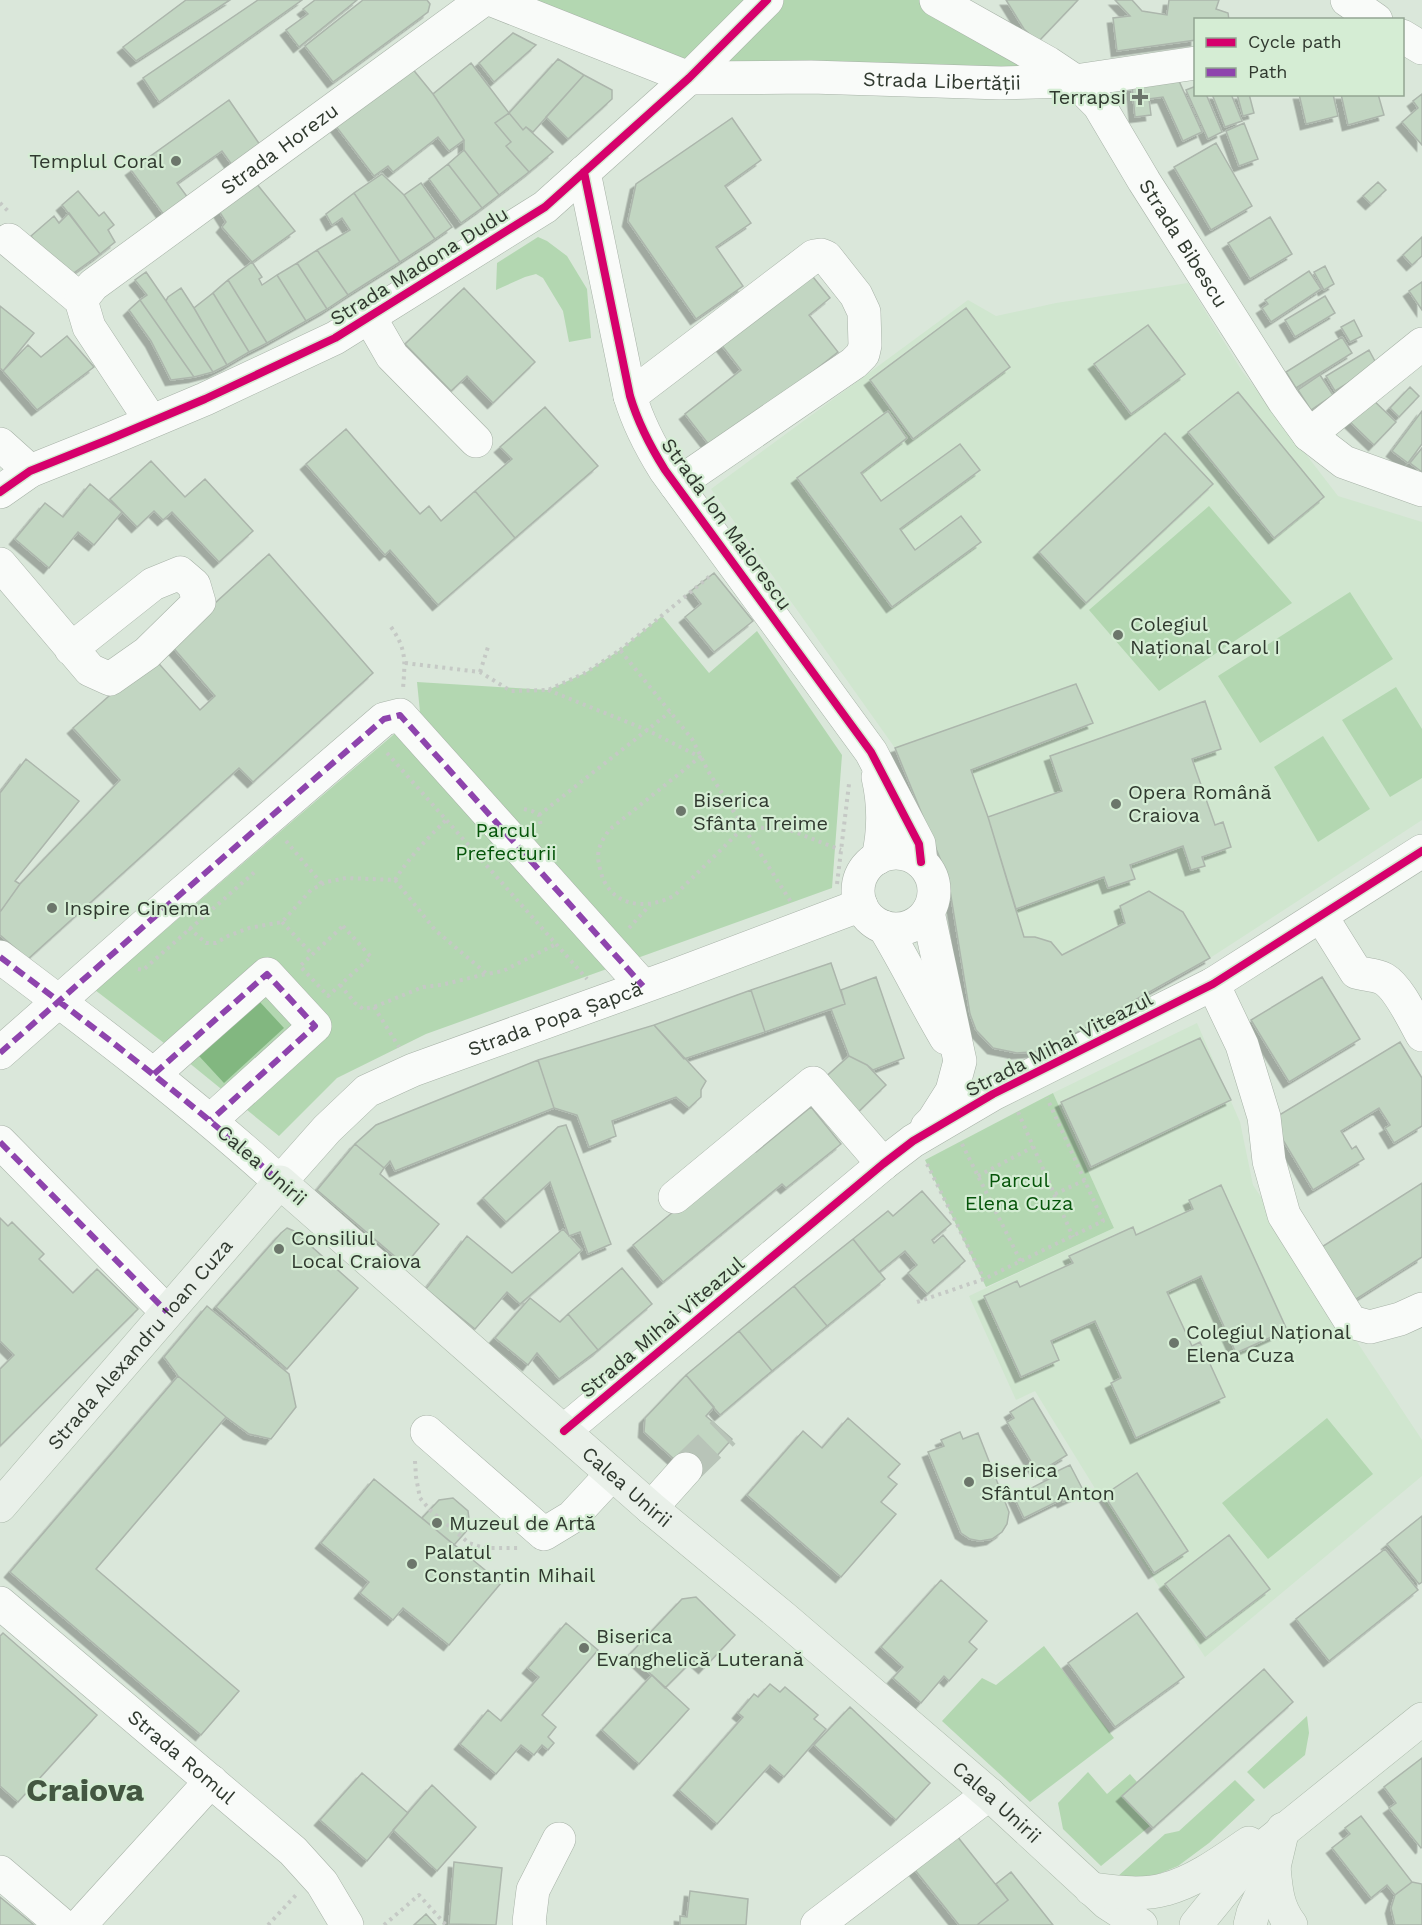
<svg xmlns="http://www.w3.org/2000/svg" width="1422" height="1925" font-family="'Work Sans',sans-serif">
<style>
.built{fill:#d0e6cf}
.green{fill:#b3d7b1}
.water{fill:#82b780}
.building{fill:#c2d6c2;stroke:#acb6ac;stroke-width:1.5;filter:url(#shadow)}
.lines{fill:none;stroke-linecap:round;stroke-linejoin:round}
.minor-tunnel{stroke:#b8c4b8;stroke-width:33;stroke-dasharray:33 16;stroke-linecap:butt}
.minor-casing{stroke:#a7b2a7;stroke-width:34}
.major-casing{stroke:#abb9aa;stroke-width:34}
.path{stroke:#c5c9c5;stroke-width:4;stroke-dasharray:3 4.5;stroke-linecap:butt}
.minor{stroke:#f9fbf9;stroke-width:33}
.major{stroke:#e9f0e9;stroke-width:33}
.quiet{stroke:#8e44ad;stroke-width:6;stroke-dasharray:12 6;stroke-linecap:butt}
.cycleway-casing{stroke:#d5edd4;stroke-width:11}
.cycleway{stroke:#d6006c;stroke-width:8}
.poi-dot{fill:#6c766b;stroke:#d5edd4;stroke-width:2}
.labels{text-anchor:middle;stroke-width:4.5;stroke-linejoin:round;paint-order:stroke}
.street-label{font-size:20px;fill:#30392f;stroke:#d5edd4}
.poi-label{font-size:20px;fill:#30392f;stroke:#d5edd4;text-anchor:start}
.park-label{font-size:20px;fill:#055409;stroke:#d5edd4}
.town-label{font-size:32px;font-weight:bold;fill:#435641;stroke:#d5edd4}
</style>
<defs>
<filter id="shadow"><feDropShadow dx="-5.5" dy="5.5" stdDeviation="0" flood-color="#0004"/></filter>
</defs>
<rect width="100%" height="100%" fill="#dae7da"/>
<path class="built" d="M1188,283L1242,371L1338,496L1422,522V820L1210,958L1044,1051L1017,1053L993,1048L976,1030L970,1014L948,878L895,748L711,489L968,300L996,316L1056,303Z
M1197,1023L1240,1122L1253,1185L1422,1440V1476L1205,1657L1104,1503L1035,1391L1016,1400L969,1296L1114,1228L1053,1093Z"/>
<path class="green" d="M494,0H938L1054,71L729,78Z
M538,237L547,241L567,256L587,289L591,338L569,342L563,311L543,278L536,274L525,277L496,290L497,263Z
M1209,506L1292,603L1159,691L1089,610Z
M1350,592L1393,659L1260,743L1218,676Z
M662,616L709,673L757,631L842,755L832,888L426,1034L337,1078L279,1136L177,1053L95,990L420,712L417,682L548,690L585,673L620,650Z
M1396,687L1422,729V778L1390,797L1342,720Z
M1323,736L1370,809L1318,842L1274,767Z
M1053,1093L1114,1228L986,1287L925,1160Z
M1327,1418L1373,1474L1268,1559L1222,1503Z
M1044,1646L1114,1738L1030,1802L942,1721L982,1678L996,1685Z
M1307,1716L1309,1733L1305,1755L1264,1789L1247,1772Z
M1088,1772L1107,1794L1130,1774L1137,1782L1122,1796L1150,1826L1101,1866L1063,1829L1058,1803Z
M1235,1780L1255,1800L1209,1843L1178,1866L1146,1879L1117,1877L1165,1834L1179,1831Z"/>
<path class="water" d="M259,1001L284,1028L224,1083L199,1056Z"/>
<path class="building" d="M186,0H230L136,61L123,47Z
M258,0H302L159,102L143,78Z
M315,0H357L299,47L286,30L308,14L303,9Z
M363,0H427L430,4L428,12L333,82L305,46Z
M1006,0H1078L1038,42L1024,29Z
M1115,0H1132L1142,11L1167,15L1169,0H1219L1216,9L1228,13L1229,20H1196V40L1117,51L1113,18L1130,16Z
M513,33L536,45L494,82L479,63Z
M558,59L584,75L533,132L526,127L523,130L509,113Z
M471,63L509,113L495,123L511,142L506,146L529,172L499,195L464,150V140L433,94Z
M411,67L433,94L464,140L449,151L438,137L393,172L388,166L374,176L335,125Z
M584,75L612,90V99L568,139L546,117Z
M1179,81L1202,132L1183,141L1163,97L1149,99L1151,115L1135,117L1132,86Z
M1196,86V94H1206L1222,132L1208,139L1186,90Z
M1212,94H1231L1242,121L1225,127Z
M1237,94H1249L1254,113L1243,116Z
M1299,94H1333L1338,116L1306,124Z
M1341,94H1378L1384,115L1348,125Z
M1422,94V145L1402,122L1418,108L1413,101Z
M229,100L265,152L237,172L222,151L177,183L191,202L167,219L131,170Z
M509,113L523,130L526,127L553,152L529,172L506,146L511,142L495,123Z
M732,118L761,160L725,186L751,223L716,247L743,286L696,319L628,221L636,184Z
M1244,123L1258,159L1239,166L1226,131Z
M1216,143L1252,206L1211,230L1174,167Z
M464,150L499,195L482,208L448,164Z
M448,164L482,208L461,223L429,179Z
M382,174L404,195L435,239L400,262L354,193Z
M1378,182L1386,190L1371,204L1363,196Z
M256,183L295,231L252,262L222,227L226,222L219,211Z
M421,183L452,227L435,239L404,195Z
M78,191L99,216L104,212L114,225L108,230L115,242L100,254L62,205Z
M354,193L400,262L348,295L317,250L350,230L342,218L332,225L326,214Z
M69,213L100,254L64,280L31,236L54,216L59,223Z
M1270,217L1292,254L1250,279L1228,243Z
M1422,237V256L1412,265L1403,255Z
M317,250L348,295L327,309L297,263Z
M252,262L262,277L259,279L262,285L277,275L306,321L267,343L228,280Z
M297,263L327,309L306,321L277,275Z
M1325,266L1334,284L1324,290L1314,272Z
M1309,271L1321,289L1271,322L1262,308L1268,304L1265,300Z
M146,272L166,301L213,372L194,377L140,300L147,295L135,280Z
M809,272L830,298L809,315L838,352L713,450L685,414L741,370L720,343Z
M228,280L267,343L249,352L213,293Z
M1422,282V310L1409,291Z
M181,288L194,308L227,365L213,372L166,301L168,297Z
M464,288L535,362L493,403L467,376L451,391L405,344Z
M213,293L249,352L227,365L194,308Z
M1325,296L1335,313L1295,337L1285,320Z
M140,300L194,377L171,380L151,341L129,310Z
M0,306L34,333L3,371L0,368Z
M966,308L1010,367L913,439L870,380Z
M1354,320L1362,336L1350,342L1341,327Z
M1148,325L1185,374L1131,414L1094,364Z
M67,336L94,367L37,410L3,371L28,345L41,357Z
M1342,337L1352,353L1296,388L1286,372Z
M1369,350L1377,365L1335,391L1326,376Z
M1320,375L1333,395L1311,410L1298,390Z
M1410,387L1419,396L1399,417L1390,408Z
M1238,392L1324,497L1274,538L1188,432Z
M1369,396L1396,422L1374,445L1347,419Z
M545,407L598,466L515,538L475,491L512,459L500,447Z
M888,411L907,438L861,473L881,501L960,444L980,470L900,529L915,550L961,516L981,542L892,607L797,478Z
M1422,411V444L1408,463L1392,451Z
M346,429L420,514L429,506L441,521L475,491L515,538L438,605L390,550L385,555L306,464Z
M1165,433L1213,484L1086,603L1039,552Z
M1422,448V472L1410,463Z
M151,461L185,497L205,479L253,531L219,562L172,512L163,520L154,511L137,527L110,499Z
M90,484L122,512L94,545L78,532L49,568L15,539L45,503L63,517Z
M269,554L373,673L253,782L239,768L28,959L0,935V912L20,884L120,780L73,728L153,657L200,710L215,696L170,644Z
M714,573L753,621L714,652L685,617L701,604L691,591Z
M1076,684L1093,723L971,770L988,817L1024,937H1035L1051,942L1062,955L1125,923L1120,906L1149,891L1183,912L1210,958L1044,1051L1017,1053L993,1048L976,1030L970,1014L948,878L895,748Z
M1205,701L1221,749L1192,759L1215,825L1223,822L1231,847L1202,857L1205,866L1191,870L1183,846L1130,865L1135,879L1108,888L1104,877L1016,909L988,817L1062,791L1050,756Z
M26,759L79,801L15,881L20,884L0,912V793Z
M831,963L845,1004L765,1032L751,990Z
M876,977L904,1058L873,1070L867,1065L849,1056L831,1009L845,1004L841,990Z
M1322,977L1360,1039L1289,1082L1251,1020Z
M751,990L765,1032L684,1059L654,1025Z
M654,1025L706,1081L701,1090V1097L689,1108L676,1097L612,1121L616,1136L589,1147L577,1115L554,1108L538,1060Z
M1200,1038L1231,1100L1091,1167L1061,1102Z
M1400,1042L1422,1078V1126L1394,1143L1385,1128L1390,1125L1379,1108L1341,1131L1352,1149L1356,1146L1364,1159L1313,1190L1271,1120Z
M849,1056L867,1065L886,1085L854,1116L821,1081Z
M538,1060L554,1108L395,1171L390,1161L384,1168L355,1144L376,1125Z
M811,1107L841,1144L786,1188L782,1184L663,1282L633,1245L752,1147L756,1152Z
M566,1125L611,1244L588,1254L580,1232L569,1236L550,1182L506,1222L483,1198L558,1127Z
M355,1144L384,1168L380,1174L439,1224L405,1265L317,1190Z
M1422,1183V1257L1350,1303L1317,1250Z
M1221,1185L1287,1330L1236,1353L1201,1276L1167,1292L1192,1346L1200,1342L1225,1397L1136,1438L1111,1383L1121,1378L1095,1321L1051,1341L1059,1360L1021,1377L984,1296L1017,1281L1020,1287L1073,1263L1069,1256L1133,1227L1136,1235L1193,1209L1189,1200Z
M922,1191L951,1224L932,1240L934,1243L943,1235L965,1261L927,1294L908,1273L917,1265L905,1251L879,1272L853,1239L888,1211L893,1216Z
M0,1218L8,1226L12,1222L44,1254L39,1259L73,1293L97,1269L138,1309L0,1446V1369L14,1355L0,1341Z
M287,1228L294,1231L358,1288L287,1369L216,1307L281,1233Z
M563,1229L582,1250L520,1304L507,1292L475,1329L426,1289L467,1236L512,1273Z
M853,1239L885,1279L827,1326L794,1286Z
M622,1268L652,1304L598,1350L568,1314Z
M794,1286L827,1326L772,1371L739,1331Z
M530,1298L560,1322L568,1314L598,1350L559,1379L537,1353L528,1365L495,1338Z
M207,1306L289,1374L296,1407L271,1439L249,1434L226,1417L178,1376L164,1357Z
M739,1331L772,1371L720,1415L686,1375Z
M686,1375L714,1407L706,1416L732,1439L696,1479L644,1432L645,1418Z
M178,1376L226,1417L96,1569L239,1691L201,1735L10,1572Z
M1033,1398L1067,1455L1038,1473L1007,1422L1014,1418L1010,1412Z
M848,1418L900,1464L888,1477L897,1484L881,1502L896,1514L841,1577L747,1495L803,1431L822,1448Z
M960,1432L963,1439L978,1433L1009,1512L1007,1524L1002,1532L992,1539L980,1541L970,1539L961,1533L928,1452L944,1446L941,1440Z
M1070,1465L1084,1492L1063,1502L1062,1499L1024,1518L1014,1497L1051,1478L1049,1475Z
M1137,1473L1188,1551L1154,1573L1104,1495Z
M374,1479L501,1583L449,1645L403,1608L393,1620L360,1593L369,1582L321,1543Z
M453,1498L468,1511L470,1527L454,1545L422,1518L439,1500Z
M1422,1516V1582L1419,1584L1387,1544Z
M1229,1535L1270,1589L1206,1638L1165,1584Z
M1385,1549L1418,1590L1329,1661L1296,1619Z
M941,1580L987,1621L969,1642L977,1649L949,1681L944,1676L921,1703L893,1678L903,1667L881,1647Z
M696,1597L735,1635L704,1668L694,1659L665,1688L630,1654L682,1599Z
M1137,1613L1184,1677L1115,1727L1068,1663Z
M566,1623L598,1650L542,1715L556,1727L548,1737L554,1743L548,1750L542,1745L534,1755L521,1745L496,1774L460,1744L488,1710L501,1721L539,1677L528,1668Z
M3,1633L97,1715L18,1802L0,1786V1636Z
M1264,1669L1293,1702L1153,1828L1122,1796Z
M652,1675L689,1709L639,1764L602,1730Z
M770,1684L780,1692L785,1687L818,1715L814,1719L826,1729L784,1777L770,1765L717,1824L679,1790L743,1717L738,1713L754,1694L758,1697Z
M850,1707L930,1783L896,1820L814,1745Z
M1422,1758V1847L1421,1848L1389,1808L1396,1803L1384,1787Z
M362,1773L408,1813L367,1861L320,1820Z
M432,1785L476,1827L437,1871L393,1830Z
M1361,1816L1412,1882L1395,1895L1387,1885L1371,1898L1332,1848L1350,1834L1345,1828Z
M953,1831L1008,1900L977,1925H959L911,1865Z
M454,1862L502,1868L496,1925L449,1924Z
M1011,1872L1053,1925H977L1008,1900L996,1884Z
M1412,1882L1422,1884V1925H1395L1391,1908L1395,1895Z
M690,1891L748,1899L746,1925H680V1916L687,1917Z
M0,1897L34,1925H0Z
M426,1914L436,1925H414Z"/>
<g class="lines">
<path class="minor-tunnel" d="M686,1469L724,1432"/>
<defs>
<g id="minor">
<path id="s1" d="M492,0L689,78L811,77L1001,83L1075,81L1196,63"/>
<path id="s2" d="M936,0L1048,63L1075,81L1099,105L1144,181L1284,401L1309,435L1344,462L1422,490"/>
<path d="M1347,0L1376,20"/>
<path d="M1402,36L1422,48"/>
<path d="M584,172L630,396C638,423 650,446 665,470L871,752L919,844L921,862"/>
<path d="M9,240L81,300L89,327L151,421"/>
<path id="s3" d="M81,300L93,285L483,0"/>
<path d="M369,316L392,356L476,441"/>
<path d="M630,396L814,256L821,255L826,257L856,295L864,312L865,345L863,354L854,363L676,485"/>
<path d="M1309,435L1422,344"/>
<path d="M0,444L30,471"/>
<path d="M0,492L30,471L110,439L205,399L335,338L545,207L689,78L767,0"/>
<path d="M0,564L90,670L110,679L147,653L199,602L194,585L180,573L153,584L71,649"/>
<path d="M878,777C884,803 884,832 878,858"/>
<circle cx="896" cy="891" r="38"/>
<path d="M1321,916L1356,972C1365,975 1375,974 1384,979C1399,988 1413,1019 1422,1035"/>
<path d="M884,927C906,963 924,1001 946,1038"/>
<path id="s4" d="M0,957C96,1029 191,1101 280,1182L327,1129L367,1091L413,1070L673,976L861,905"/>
<path d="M1213,984L1242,1045L1264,1117L1269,1161L1284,1215L1351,1322L1370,1327L1400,1319L1422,1309"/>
<path d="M0,1053L168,905L384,719L400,715L643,986"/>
<path d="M154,1074L267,974L315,1026L211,1120"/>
<path d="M927,1127L933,1121L952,1091L960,1061L928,912"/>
<path d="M0,1142L167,1312"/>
<path d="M675,1197L813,1083L883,1164"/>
<path d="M564,1431L883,1164L913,1141L993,1094L1213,984L1422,851"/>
<path d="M427,1432L544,1534L572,1517L612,1474"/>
<path d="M651,1508L686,1469"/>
<path id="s5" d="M0,1603L293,1851L322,1883L347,1925"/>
<path d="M0,1872L62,1925"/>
<path d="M80,1925L211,1781"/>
<path d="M530,1925L529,1922L533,1890L559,1839"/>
<path d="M817,1925L989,1794"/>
</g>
<g id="major">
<path id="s6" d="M0,1506L280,1182L651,1508L784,1618L989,1794L1107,1903L1141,1925"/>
<path d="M1274,1867C1276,1889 1277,1907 1291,1925"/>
<path d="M1091,1889C1116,1892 1142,1896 1166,1889C1196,1881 1224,1860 1249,1843"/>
<path d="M1196,1925L1252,1856L1422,1719"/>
<path d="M1250,1925L1253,1913L1274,1867L1283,1829"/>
</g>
</defs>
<use href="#minor" class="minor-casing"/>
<use href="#major" class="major-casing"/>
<path class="path" d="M0,203L10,213
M391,627C407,650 405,661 403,689
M620,650L710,576
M405,663L480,672L511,691L548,690L585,673L620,650L692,739L708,771L791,902
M480,672L488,647
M548,690L647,730L700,757L609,830C606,835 602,840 600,846C597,854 598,861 600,869C608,906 645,912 675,895L744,827L787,829L841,850
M387,753L587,979
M524,809L532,811L539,815L541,827
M539,815L670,712
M286,841L322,884
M395,880L435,930L487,974L503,971L556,944
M395,880C409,857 428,838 447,819
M837,884L849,784
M282,922L312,954
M343,926L371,957L328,996L300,966Z
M189,928L206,943H216L228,936L249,928L282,922L311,890L326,882L346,878L395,880
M629,928L650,905
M138,969L143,970L257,870
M340,985L355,1003L363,1009L374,1007L423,987L441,985L486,974
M374,1007L399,1047
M1018,1112L1073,1237
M962,1144L1021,1262
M927,1164L984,1279
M978,1176L1033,1147
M1055,1194L1085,1180
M917,1302L984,1279L1103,1221L1047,1098
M415,1461L416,1477L420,1498L430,1510L469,1543L484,1548H518
M268,1925L296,1895
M384,1925L419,1895L446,1925"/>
<use href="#minor" class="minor"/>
<use href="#major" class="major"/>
<path class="quiet" d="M0,957C96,1029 191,1101 280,1182
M0,1053L168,905L384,719L400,715L643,986
M154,1074L267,974L315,1026L211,1120
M0,1142L167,1312"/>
<defs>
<path id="cycleway" d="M584,172L630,396C638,423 650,446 665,470L871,752L919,844L921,862
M0,492L30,471L110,439L205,399L335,338L545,207L689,78L767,0
M564,1431L883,1164L913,1141L993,1094L1213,984L1422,851"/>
</defs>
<use href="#cycleway" class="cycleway-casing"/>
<use href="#cycleway" class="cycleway"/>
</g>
<g class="poi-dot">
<path d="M1137 88h6v6h6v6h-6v6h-6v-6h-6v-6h6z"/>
<circle cx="176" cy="161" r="6"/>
<circle cx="1118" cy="635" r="6"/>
<circle cx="1116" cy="804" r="6"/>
<circle cx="681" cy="811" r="6"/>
<circle cx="52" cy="908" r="6"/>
<circle cx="279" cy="1249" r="6"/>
<circle cx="1174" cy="1343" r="6"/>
<circle cx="969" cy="1482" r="6"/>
<circle cx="437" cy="1523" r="6"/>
<circle cx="412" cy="1564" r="6"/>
<circle cx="584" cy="1648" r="6"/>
</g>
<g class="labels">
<g class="street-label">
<text dy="7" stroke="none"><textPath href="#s1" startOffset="465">Strada Libertății</textPath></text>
<text dy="7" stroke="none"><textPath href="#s3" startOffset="250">Strada Horezu</textPath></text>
<text dy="7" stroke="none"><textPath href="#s2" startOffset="357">Strada Bibescu</textPath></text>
<text transform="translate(419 266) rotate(-32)" y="7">Strada Madona Dudu</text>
<text transform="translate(727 524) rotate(54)" y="7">Strada Ion Maiorescu</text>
<text dy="7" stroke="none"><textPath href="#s4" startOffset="687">Strada Popa Șapcă</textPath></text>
<text transform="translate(1059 1044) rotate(-27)" y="7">Strada Mihai Viteazul</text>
<text transform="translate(262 1165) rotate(41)" y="7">Calea Unirii</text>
<text transform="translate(662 1327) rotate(-40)" y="7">Strada Mihai Viteazul</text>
<text dy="7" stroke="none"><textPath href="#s6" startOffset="214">Strada Alexandru Ioan Cuza</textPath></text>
<text dy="7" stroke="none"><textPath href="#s6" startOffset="890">Calea Unirii</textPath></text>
<text dy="7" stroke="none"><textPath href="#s5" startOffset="238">Strada Romul</textPath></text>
<text dy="7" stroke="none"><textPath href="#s6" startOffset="1376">Calea Unirii</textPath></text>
</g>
<g class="poi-label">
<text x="1126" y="104" text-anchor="end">Terrapsi</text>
<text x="164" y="168" text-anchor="end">Templul Coral</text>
<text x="1130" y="631">Colegiul<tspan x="1130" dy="23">Național Carol I</tspan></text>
<text x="1128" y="799">Opera Română<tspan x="1128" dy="23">Craiova</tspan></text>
<text x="693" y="807">Biserica<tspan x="693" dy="23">Sfânta Treime</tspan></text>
<text x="64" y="915">Inspire Cinema</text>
<text x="291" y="1245">Consiliul<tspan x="291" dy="23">Local Craiova</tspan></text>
<text x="1186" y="1339">Colegiul Național<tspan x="1186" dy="23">Elena Cuza</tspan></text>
<text x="981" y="1477">Biserica<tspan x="981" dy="23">Sfântul Anton</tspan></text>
<text x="449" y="1530">Muzeul de Artă</text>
<text x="424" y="1559">Palatul<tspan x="424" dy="23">Constantin Mihail</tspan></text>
<text x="596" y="1643">Biserica<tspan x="596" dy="23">Evanghelică Luterană</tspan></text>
</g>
<g class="park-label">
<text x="506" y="837">Parcul<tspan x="506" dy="23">Prefecturii</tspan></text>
<text x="1019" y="1187">Parcul<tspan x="1019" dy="23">Elena Cuza</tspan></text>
</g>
<g class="town-label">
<text x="85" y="1801">Craiova</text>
</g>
</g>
<rect x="1194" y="18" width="210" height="78" fill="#d5edd4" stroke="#93a592" stroke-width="1.5"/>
<rect x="1206" y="38" width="30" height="9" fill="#d6006c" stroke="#93a592" stroke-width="1.5"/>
<text x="1248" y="48" font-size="18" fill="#30392f">Cycle path</text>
<rect x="1206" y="68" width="30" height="9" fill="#8e44ad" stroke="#93a592" stroke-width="1.5"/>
<text x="1248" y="78" font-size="18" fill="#30392f">Path</text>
</svg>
